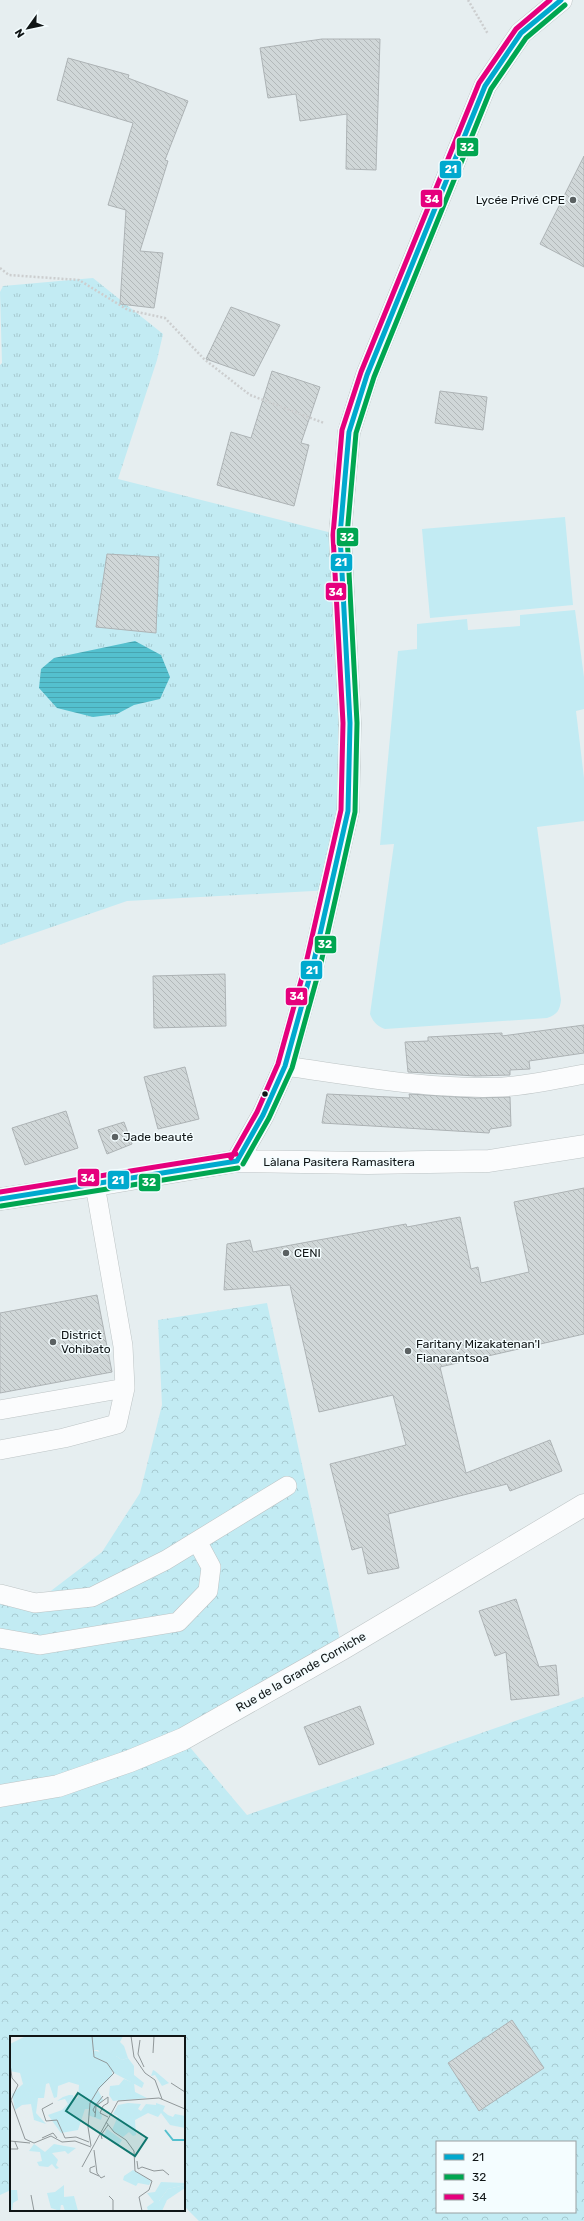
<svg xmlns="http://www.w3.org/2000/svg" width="584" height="2221" font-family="Rubik,sans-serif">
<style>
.grass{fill:url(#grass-tufts)}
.forest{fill:url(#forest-crowns);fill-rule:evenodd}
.pitch{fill:#c2ebf3}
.water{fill:url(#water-rules)}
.building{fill:url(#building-back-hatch);stroke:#adb3b5}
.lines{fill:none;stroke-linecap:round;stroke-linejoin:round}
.lane-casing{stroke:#bdc4c5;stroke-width:20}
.street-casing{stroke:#bdc4c5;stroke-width:23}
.secondary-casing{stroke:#bdc4c5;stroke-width:23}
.path{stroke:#cccecf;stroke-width:2.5;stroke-dasharray:2 2;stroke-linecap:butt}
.lane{stroke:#fbfcfd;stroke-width:19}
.street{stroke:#fbfcfd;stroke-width:22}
.secondary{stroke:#fbfcfd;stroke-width:22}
.bus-1-casing{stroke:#f4fdff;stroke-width:8}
.bus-2-casing{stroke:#f4fdff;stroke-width:8}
.bus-3-casing{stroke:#f4fdff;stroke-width:8}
.bus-1{stroke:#00a9ce;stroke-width:5}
.bus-2{stroke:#00a651;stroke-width:5}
.bus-3{stroke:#e5007d;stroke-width:5}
.poi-dot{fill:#5b6162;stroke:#f4fdff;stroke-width:1.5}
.bus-dot{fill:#101516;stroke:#f4fdff;stroke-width:1.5}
.labels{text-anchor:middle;stroke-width:3;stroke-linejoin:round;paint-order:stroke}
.poi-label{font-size:12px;fill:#101516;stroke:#f4fdff;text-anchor:start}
.street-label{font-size:12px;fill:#101516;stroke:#f4fdff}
.inset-river{fill:none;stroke:#54c0ce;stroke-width:2}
.inset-road{fill:none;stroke:#909799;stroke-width:1}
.view{fill:#0f766e;fill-opacity:0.15;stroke:#0f766e;stroke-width:2}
.inset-edge{fill:none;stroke:#101516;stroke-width:2}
.line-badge{stroke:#f4fdff;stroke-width:1.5}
.badge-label{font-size:11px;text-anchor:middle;font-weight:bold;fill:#fff}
</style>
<defs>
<pattern id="grass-tufts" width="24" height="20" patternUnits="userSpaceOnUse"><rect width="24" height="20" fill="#c2ebf3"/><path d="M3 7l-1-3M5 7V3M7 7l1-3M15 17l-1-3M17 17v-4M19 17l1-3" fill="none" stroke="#a6c9d0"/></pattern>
<pattern id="forest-crowns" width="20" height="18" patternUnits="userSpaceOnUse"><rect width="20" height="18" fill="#c2ebf3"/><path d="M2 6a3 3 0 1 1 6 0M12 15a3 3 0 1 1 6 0" fill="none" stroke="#a6c9d0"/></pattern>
<pattern id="water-rules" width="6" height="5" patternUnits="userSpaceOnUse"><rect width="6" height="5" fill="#54c0ce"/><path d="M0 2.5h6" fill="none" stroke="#48a4b0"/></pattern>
<pattern id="building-back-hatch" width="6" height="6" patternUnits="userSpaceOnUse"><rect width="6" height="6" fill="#d0d7d8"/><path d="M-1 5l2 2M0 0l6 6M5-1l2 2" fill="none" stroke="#b2b8b9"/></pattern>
</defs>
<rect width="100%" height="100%" fill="#e6eef0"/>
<path class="grass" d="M93,278L163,334L157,360L118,479L340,535L350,723L331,890L127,901L0,945V365L2,363L0,292L3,286Z"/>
<path class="forest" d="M267,1303L342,1649L183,1739L247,1815L584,1697V2221H199L184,2206V2037H11V2190L0,2195V1594L35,1603L102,1552L140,1493L162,1405L158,1320ZM437,2142H575V2212H437Z"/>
<path class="pitch" d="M565,517L573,605L430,618L422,529Z
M575,610L584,677V709L576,711L584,778V821L537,827L561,1000C560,1010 557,1015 547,1018L385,1029C377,1026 373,1022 370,1014L394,844L380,845L398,651L417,649V624L467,619L468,630L520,626V615Z"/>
<path class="water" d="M135,641L161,655L170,677L160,699L134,705L117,714L93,717L57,708L39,688L41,669L54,658Z"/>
<path class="building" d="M322,39H380L376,170L346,169L347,114L300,121L296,94L268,98L260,48Z
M68,58L129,75L128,78L188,101L165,160L168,161L140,251L163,253L154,308L120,304L126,210L108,205L133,123L57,100Z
M584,156V267L540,244Z
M231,307L280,325L254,376L206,359Z
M272,371L320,387L301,443L309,445L294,506L217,485L231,432L251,438Z
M440,391L487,397L483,430L435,423Z
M107,554L159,557L156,633L96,627Z
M225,974L226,1026L154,1028L153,976Z
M584,1025V1053L529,1061L530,1069L510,1070V1075L476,1076L408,1072L405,1042L428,1041V1037L502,1033V1036Z
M185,1067L199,1119L158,1129L144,1077Z
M327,1094L410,1098L409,1094L475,1098L510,1097L511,1126L490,1129L489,1133L322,1123Z
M66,1111L78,1148L25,1165L12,1128Z
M124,1122L132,1144L107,1154L98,1130Z
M584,1188V1334L440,1367L466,1473L550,1440L562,1471L510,1491L507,1484L388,1514L399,1568L368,1574L362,1547L352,1550L330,1464L406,1445L393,1395L319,1412L290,1285L224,1290L227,1244L250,1240L253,1252L406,1224L407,1227L460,1217L471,1269L478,1267L481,1283L529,1272L514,1202Z
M97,1295L112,1372L0,1393V1313Z
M516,1599L539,1667L556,1665L559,1695L511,1700L506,1652L495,1656L479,1611Z
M360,1706L374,1744L319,1765L304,1727Z
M512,2020L544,2068L479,2111L448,2063Z"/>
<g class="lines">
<defs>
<path id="lane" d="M285,1066C357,1076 430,1090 503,1087C530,1085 557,1079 584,1074
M0,1410L125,1388
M0,1450L64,1438L117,1424L125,1388L123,1346L95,1185
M0,1594L35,1603L92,1597L166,1560L287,1486
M0,1638L40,1645L178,1622L208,1591L211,1567L197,1541"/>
<path id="street" d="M0,1796L58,1786L130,1761L183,1739L342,1649L584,1505"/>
<path id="secondary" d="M237,1161L263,1115L285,1066L313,965L348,811L350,723L340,535L349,432L367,375L485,86L521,33L561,0
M0,1199L95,1185L237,1161L368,1163L489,1161L584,1146"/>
</defs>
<use href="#lane" class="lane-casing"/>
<use href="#street" class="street-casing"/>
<use href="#secondary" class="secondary-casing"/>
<path class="path" d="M468,0L488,34
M0,268L9,275L79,280L128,310L165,318L204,359L250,395L324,423"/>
<use href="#lane" class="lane"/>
<use href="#street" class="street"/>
<use href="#secondary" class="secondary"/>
<defs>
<path id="bus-1" d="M237,1161L263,1115L285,1066L313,965L348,811L350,723L340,535L349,432L367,375L485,86L521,33L561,0
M0,1199L237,1161"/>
<path id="bus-2" d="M243,1164L269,1118L292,1068L320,967L355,812L357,723L347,535L356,433L374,377L491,89L526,38L565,5
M1,1206L238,1168"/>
<path id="bus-3" d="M231,1158L257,1112L278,1064L306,963L341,810L343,723L333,535L342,430L361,372L479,83L516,29L550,0
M0,1192L236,1154"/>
</defs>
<use href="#bus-1" class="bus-1-casing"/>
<use href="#bus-2" class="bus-2-casing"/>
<use href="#bus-3" class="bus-3-casing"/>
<use href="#bus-1" class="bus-1"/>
<use href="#bus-2" class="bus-2"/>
<use href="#bus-3" class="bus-3"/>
</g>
<g class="poi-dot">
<circle cx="573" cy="200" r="4"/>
<circle cx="115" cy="1137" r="4"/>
<circle cx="286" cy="1253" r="4"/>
<circle cx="53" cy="1342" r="4"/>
<circle cx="408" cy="1351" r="4"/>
</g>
<circle class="bus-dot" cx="265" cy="1094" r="3.5"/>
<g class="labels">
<g class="poi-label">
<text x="565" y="204" text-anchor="end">Lycée Privé CPE</text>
<text x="123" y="1141">Jade beauté</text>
<text x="294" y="1257">CENI</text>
<text x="61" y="1339">District<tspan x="61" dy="14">Vohibato</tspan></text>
<text x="416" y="1348">Faritany Mizakatenan'I<tspan x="416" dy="14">Fianarantsoa</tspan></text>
</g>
<g class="street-label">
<text x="339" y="1166">Làlana Pasitera Ramasitera</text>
<text transform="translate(301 1672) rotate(-30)" y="4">Rue de la Grande Corniche</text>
</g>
</g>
<g transform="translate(10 2036)">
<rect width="175" height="175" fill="#e6eef0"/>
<path d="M82,14L106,20L112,24L118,22L124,30V39L134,47L132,52L104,37L84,21ZM118,67L131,68L128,73L131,75L136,68L146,69V67L155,70L153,75L158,79L163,81L165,78L175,80V92L160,89L151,77L148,81L138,77L125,84L126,99L123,100L119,96L113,101L102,94L108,80L103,78L108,69ZM175,149V152L157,164L152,175H149V165L158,153Z" fill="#c2ebf3"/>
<path d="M16,0H113L110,6L114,10L118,22L112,24L106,20H93L88,14H82L84,21L100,30L103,39L88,54L93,64L86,71L92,80L91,84L78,79L79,73H75L68,94L51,97L38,79L52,74L58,68L55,63L47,65L53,61L59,59H63L64,63L68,62L69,49L59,46L48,50L47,61L44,62L39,47L36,48L34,62H28L26,77L36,88L24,84L21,68L12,69L5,74L2,58L13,48L10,37L0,35V8ZM143,34L145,35L159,47L152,50L145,39L141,40ZM114,43L124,47L125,56L137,62L103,65L99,59L100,50L109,49ZM24,108L35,116L44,108L66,112L58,118L55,115L42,117L48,124L46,129L49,132L46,133L42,128L38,131L29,130L27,126L32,125L30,116L19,115ZM123,134L141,145L139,149L128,147L126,150L113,144L114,140ZM151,146L175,147V149L158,153L149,165V175H138L137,171L144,166L137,157L145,156ZM54,149V161L64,160L68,175H55L53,169H51L50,175L41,172L37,157L45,156Z" fill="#c2ebf3"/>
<path d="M0,154H7L8,164L3,167L2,175H0Z" fill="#c2ebf3"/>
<path d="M97,93L112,104L109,109L94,99Z" fill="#c2ebf3"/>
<path class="inset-river" d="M155,94L163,104H175"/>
<path class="inset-road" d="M121,0L124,21L135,37L145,44L152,63M130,4L128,18L134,31M143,17L144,0M0,28L2,42L8,49L1,64L15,103L24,107L41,100L52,106L65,105L81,111M161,47L175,56M43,67L32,73L36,85L47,84L55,102L66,101L79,106M85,77L83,74L85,70L93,60M85,81L86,70L98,61V67L93,70L90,77L98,81M96,86L104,96L116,104L124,115L125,135L142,145L139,154L129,161L132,175M32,102L43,97L47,102M92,103L91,99L98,89M0,105L20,107M81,110L78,91L80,67L89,52L104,37L97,27L84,21L82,0M0,113H8L5,106M84,114L87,137L91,142L95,140M127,125L128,133L132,131L144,135L153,134L159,139M85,130L80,132V136L89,140M72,131L108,65L149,62L175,73M21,159L24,175M99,160L103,164V175"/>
<path class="view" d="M68,57L137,102L125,120L56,75Z"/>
<rect width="175" height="175" class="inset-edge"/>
</g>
<g class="line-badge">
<rect x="456" y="137" width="23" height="20" rx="4" fill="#00a651"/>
<rect x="439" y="160" width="23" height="19" rx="4" fill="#00a9ce"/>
<rect x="420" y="189" width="23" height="19" rx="4" fill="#e5007d"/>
<rect x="336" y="527" width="23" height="20" rx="4" fill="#00a651"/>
<rect x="330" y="553" width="23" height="19" rx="4" fill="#00a9ce"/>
<rect x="325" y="582" width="22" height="19" rx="4" fill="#e5007d"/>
<rect x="314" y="935" width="23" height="19" rx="4" fill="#00a651"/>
<rect x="300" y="960" width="23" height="20" rx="4" fill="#00a9ce"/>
<rect x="285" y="987" width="23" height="19" rx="4" fill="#e5007d"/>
<rect x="77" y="1168" width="23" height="19" rx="4" fill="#e5007d"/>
<rect x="107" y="1170" width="23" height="20" rx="4" fill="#00a9ce"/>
<rect x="138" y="1173" width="23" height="19" rx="4" fill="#00a651"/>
</g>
<g class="badge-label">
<text x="467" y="151">32</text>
<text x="451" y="173">21</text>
<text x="432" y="203">34</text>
<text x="347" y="541">32</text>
<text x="341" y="566">21</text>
<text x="336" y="596">34</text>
<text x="325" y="948">32</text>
<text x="312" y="974">21</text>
<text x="297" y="1000">34</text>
<text x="88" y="1182">34</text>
<text x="118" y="1184">21</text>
<text x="149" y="1186">32</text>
</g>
<rect x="436" y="2141" width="140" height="72" fill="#f4fdff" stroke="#99a0a2"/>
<rect x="444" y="2154" width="20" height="6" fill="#00a9ce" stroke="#99a0a2"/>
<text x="472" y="2161" font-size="12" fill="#101516">21</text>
<rect x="444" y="2174" width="20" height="6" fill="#00a651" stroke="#99a0a2"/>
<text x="472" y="2181" font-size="12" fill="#101516">32</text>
<rect x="444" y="2194" width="20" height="6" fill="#e5007d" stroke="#99a0a2"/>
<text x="472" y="2201" font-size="12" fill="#101516">34</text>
<g transform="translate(28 28) rotate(237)" stroke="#f4fdff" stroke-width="3" paint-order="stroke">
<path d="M0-3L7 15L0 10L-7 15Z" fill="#101516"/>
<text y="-6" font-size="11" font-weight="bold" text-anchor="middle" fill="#101516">N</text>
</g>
</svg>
